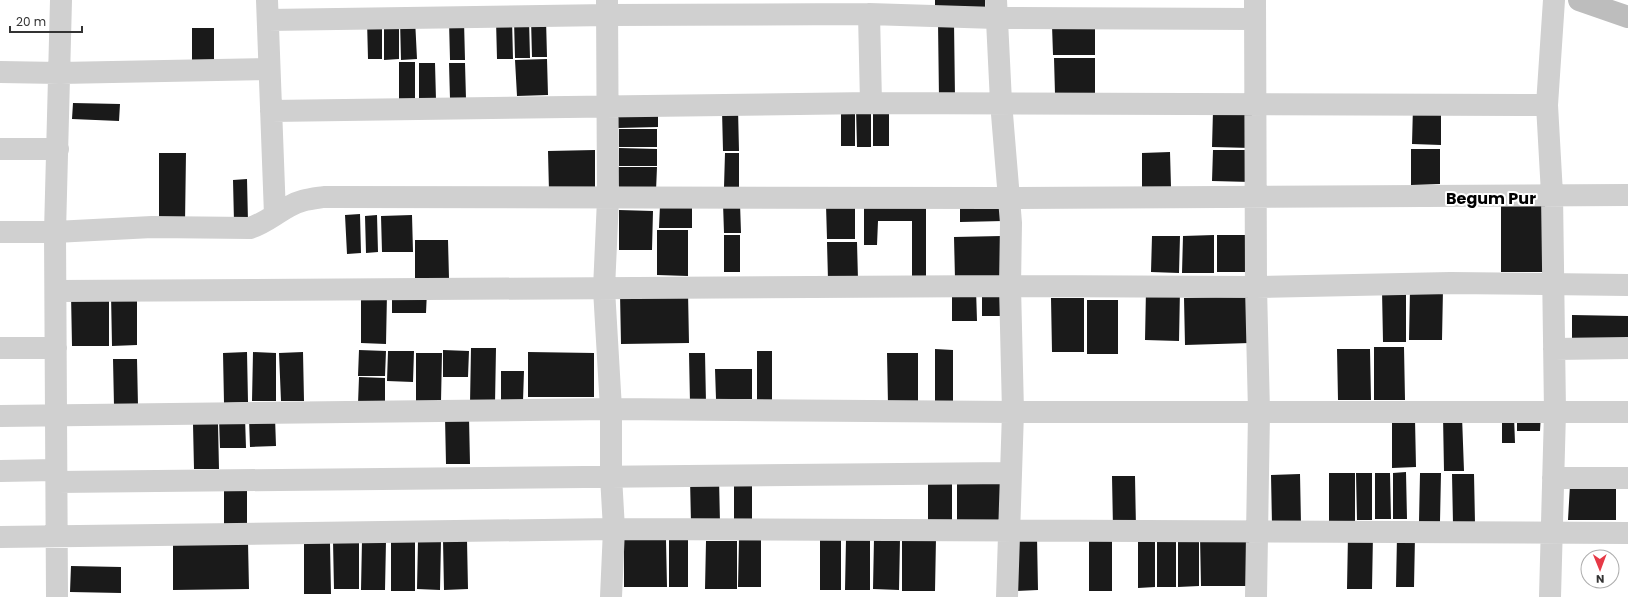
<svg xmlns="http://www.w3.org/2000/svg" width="1628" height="597" font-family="Poppins,sans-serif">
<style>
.building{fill:#1a1a1a}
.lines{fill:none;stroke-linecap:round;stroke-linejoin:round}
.minor{stroke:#d0d0d0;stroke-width:22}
.secondary{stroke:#bdbdbd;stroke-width:22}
.labels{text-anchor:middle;stroke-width:4;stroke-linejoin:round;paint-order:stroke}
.district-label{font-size:16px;font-weight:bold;fill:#000;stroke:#fff}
</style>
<rect width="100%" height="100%" fill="#fff"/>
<path class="building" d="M935,0H985V9L935,11Z
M415,19L417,59L401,60L400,20Z
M512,19L513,59H497L496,20Z
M529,19L530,58H515L514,20Z
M531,19H546L547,57H532Z
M367,20H382V59H368Z
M384,20H399V59L384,60Z
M449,21H464L465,60H450Z
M938,22H954L955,98L939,99Z
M1095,23V55H1053L1052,25Z
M192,28H214V65H192Z
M1054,58H1095V94H1055Z
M547,59L548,95L517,96L515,60Z
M399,62H415V99H399Z
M419,63H435L436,100L419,101Z
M449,63H465L466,99H450Z
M73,103L120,104L119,121L72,119Z
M1413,106L1441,107V145L1412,144Z
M873,107H889V146H873Z
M841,108H855V146H841Z
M856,108H871V147H857Z
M738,109L739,151H723L722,110Z
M658,110V127L618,128V111Z
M1213,111L1252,112L1251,148L1212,147Z
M619,129H657V147H619Z
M619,148L657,149V166H619Z
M1411,149H1440V184L1411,185Z
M595,150V191L549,192L548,151Z
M1213,150H1251V182L1212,181Z
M1170,152L1171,187L1142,188V153Z
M159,153H186L185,223L159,224Z
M725,153H739V187H724Z
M618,167H657L656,191L617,190Z
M247,179L248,222H234L233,180Z
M1501,197H1545L1544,272H1501Z
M1003,198V221L960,222V199Z
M864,202H926V280H912V221H878L877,245H864Z
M723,203H740L741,233H724Z
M660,205L692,206V228H659Z
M826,205H855V239H827Z
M619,210L653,211L652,250H619Z
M360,214L361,253L347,254L345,215Z
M377,215L378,252L366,253L365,216Z
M412,215L413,252H382L381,216Z
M657,230H688V276L657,275Z
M724,235H740V272H724Z
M1214,235V273H1182L1183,236Z
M1217,235H1250V272H1217Z
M1001,236L1002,278L955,279L954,237Z
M1152,236H1180L1179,273L1151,272Z
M415,240H448L449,278H415Z
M827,242H857L858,280H828Z
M982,288H1005V316H982Z
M952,289H976L977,321H952Z
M1146,289H1180L1179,341L1145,340Z
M1410,289H1443L1442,340H1409Z
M392,290L427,291L426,313H392Z
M1382,290H1406V342H1383Z
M688,292L689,343L621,344L620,293Z
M361,293H387L386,344L361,343Z
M71,294H109V346H72Z
M111,294H137V345L112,346Z
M1249,296L1250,343L1185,345L1184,298Z
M1051,298H1084V352H1052Z
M1087,300H1118V354H1087Z
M1572,315L1628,316V340H1572Z
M1374,347H1404L1405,400H1374Z
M471,348H496L495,404H470Z
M935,349L953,350V403H935Z
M1337,349H1370L1371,400H1338Z
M359,350L386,351L385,376H358Z
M443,350L469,351L468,377H443Z
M388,351H414L413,382L387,381Z
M757,351H772V407L757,408Z
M247,352L248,402L224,403L223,353Z
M253,352L276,353V401H252Z
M303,352L304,401H281L279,353Z
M528,352L594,353V397H528Z
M416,353H442L441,402H416Z
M689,353H705L706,403H690Z
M887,353H918V405H888Z
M113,359H137L138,406H114Z
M715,369H752V399H716Z
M501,371H524L523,401H501Z
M359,377L385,378V405L358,404Z
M1517,413H1541L1540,431H1517Z
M1443,416H1462L1464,471H1444Z
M1502,416H1514L1515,443H1502Z
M245,417L246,448H220L219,418Z
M275,417L276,446L250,447L249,418Z
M445,417H469L470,464H446Z
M1392,419H1415L1416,467L1392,468Z
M193,424H218L219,469H194Z
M1406,472L1407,519H1393V473Z
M1329,473H1355V521H1329Z
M1356,473H1372V520H1357Z
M1375,473H1390L1391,519H1375Z
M1420,473H1441L1440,522H1419Z
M1300,474L1301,524L1272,525L1271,475Z
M1452,474H1474L1475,523L1453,524Z
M1112,476H1135L1136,528L1113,529Z
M719,478L720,523H691L690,479Z
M928,478H952V522H928Z
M734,479H752V524H734Z
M957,481H1001V522H957Z
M224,483H247V524H224Z
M1616,484V520H1568L1570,485Z
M1348,534H1373L1372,589H1347Z
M1397,536H1415L1414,587H1396Z
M1012,537H1037L1038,590L1013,591Z
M1155,537V587L1138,588V538Z
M1157,537H1176V587H1157Z
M1178,537H1199V586L1178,587Z
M1200,537H1249L1250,586H1201Z
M739,538H761V587H738Z
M874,538L900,539L899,590L873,589Z
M902,538H936L935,591H902Z
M1089,538H1112V591H1089Z
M669,539H688V587H669Z
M846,539H870V590H845Z
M362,540L386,541L385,590H361Z
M418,540H441L440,590L417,589Z
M443,540H467L468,589L444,590Z
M624,540H666L667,587H624Z
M820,540H841V590H820Z
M333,541H359V589H334Z
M391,541L415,542V591H391Z
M706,541H737V589H705Z
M248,542L249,589L173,590V543Z
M304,543H330L331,594H304Z
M71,566L121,567V593L70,592Z"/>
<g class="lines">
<path class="minor" d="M267,0L275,215
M996,0L1001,102L1011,223L1010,286L1013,412L1007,597
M1255,0L1256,287L1259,412L1256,597
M607,1L608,199L604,289L611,409V476L614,529L611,597
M869,14L871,103L1547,105
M268,20L608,15L869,14L996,18L1254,19
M0,72L60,73L269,69
M271,111L871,103
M0,149H58
M0,232H55L152,227L250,228C265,223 275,214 288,207C299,200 311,199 324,197L1009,198L1628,195
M57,291L1010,286L1256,287L1450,283L1628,285
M0,348H56
M1554,349L1628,348
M0,416L611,409L1013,412H1628
M0,471L56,470
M1553,478H1628
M57,482L1010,473
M0,537L614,529L1628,533
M57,597L55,232L61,0
M1550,597L1555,412L1552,194L1547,105L1554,0"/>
<path class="secondary" d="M1579,0L1628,17"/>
</g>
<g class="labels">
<g class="district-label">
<text x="1491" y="204">Begum Pur</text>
</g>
</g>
<g transform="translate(1600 569) rotate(179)"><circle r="19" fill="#ffffff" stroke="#adadad"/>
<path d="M0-3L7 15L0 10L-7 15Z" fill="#e63946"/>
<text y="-6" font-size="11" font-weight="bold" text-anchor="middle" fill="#333333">N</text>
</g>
<path d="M10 26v6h72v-6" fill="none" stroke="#333333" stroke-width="2"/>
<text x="16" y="26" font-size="12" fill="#333333" stroke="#ffffff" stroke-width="3" paint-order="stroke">20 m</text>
</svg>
